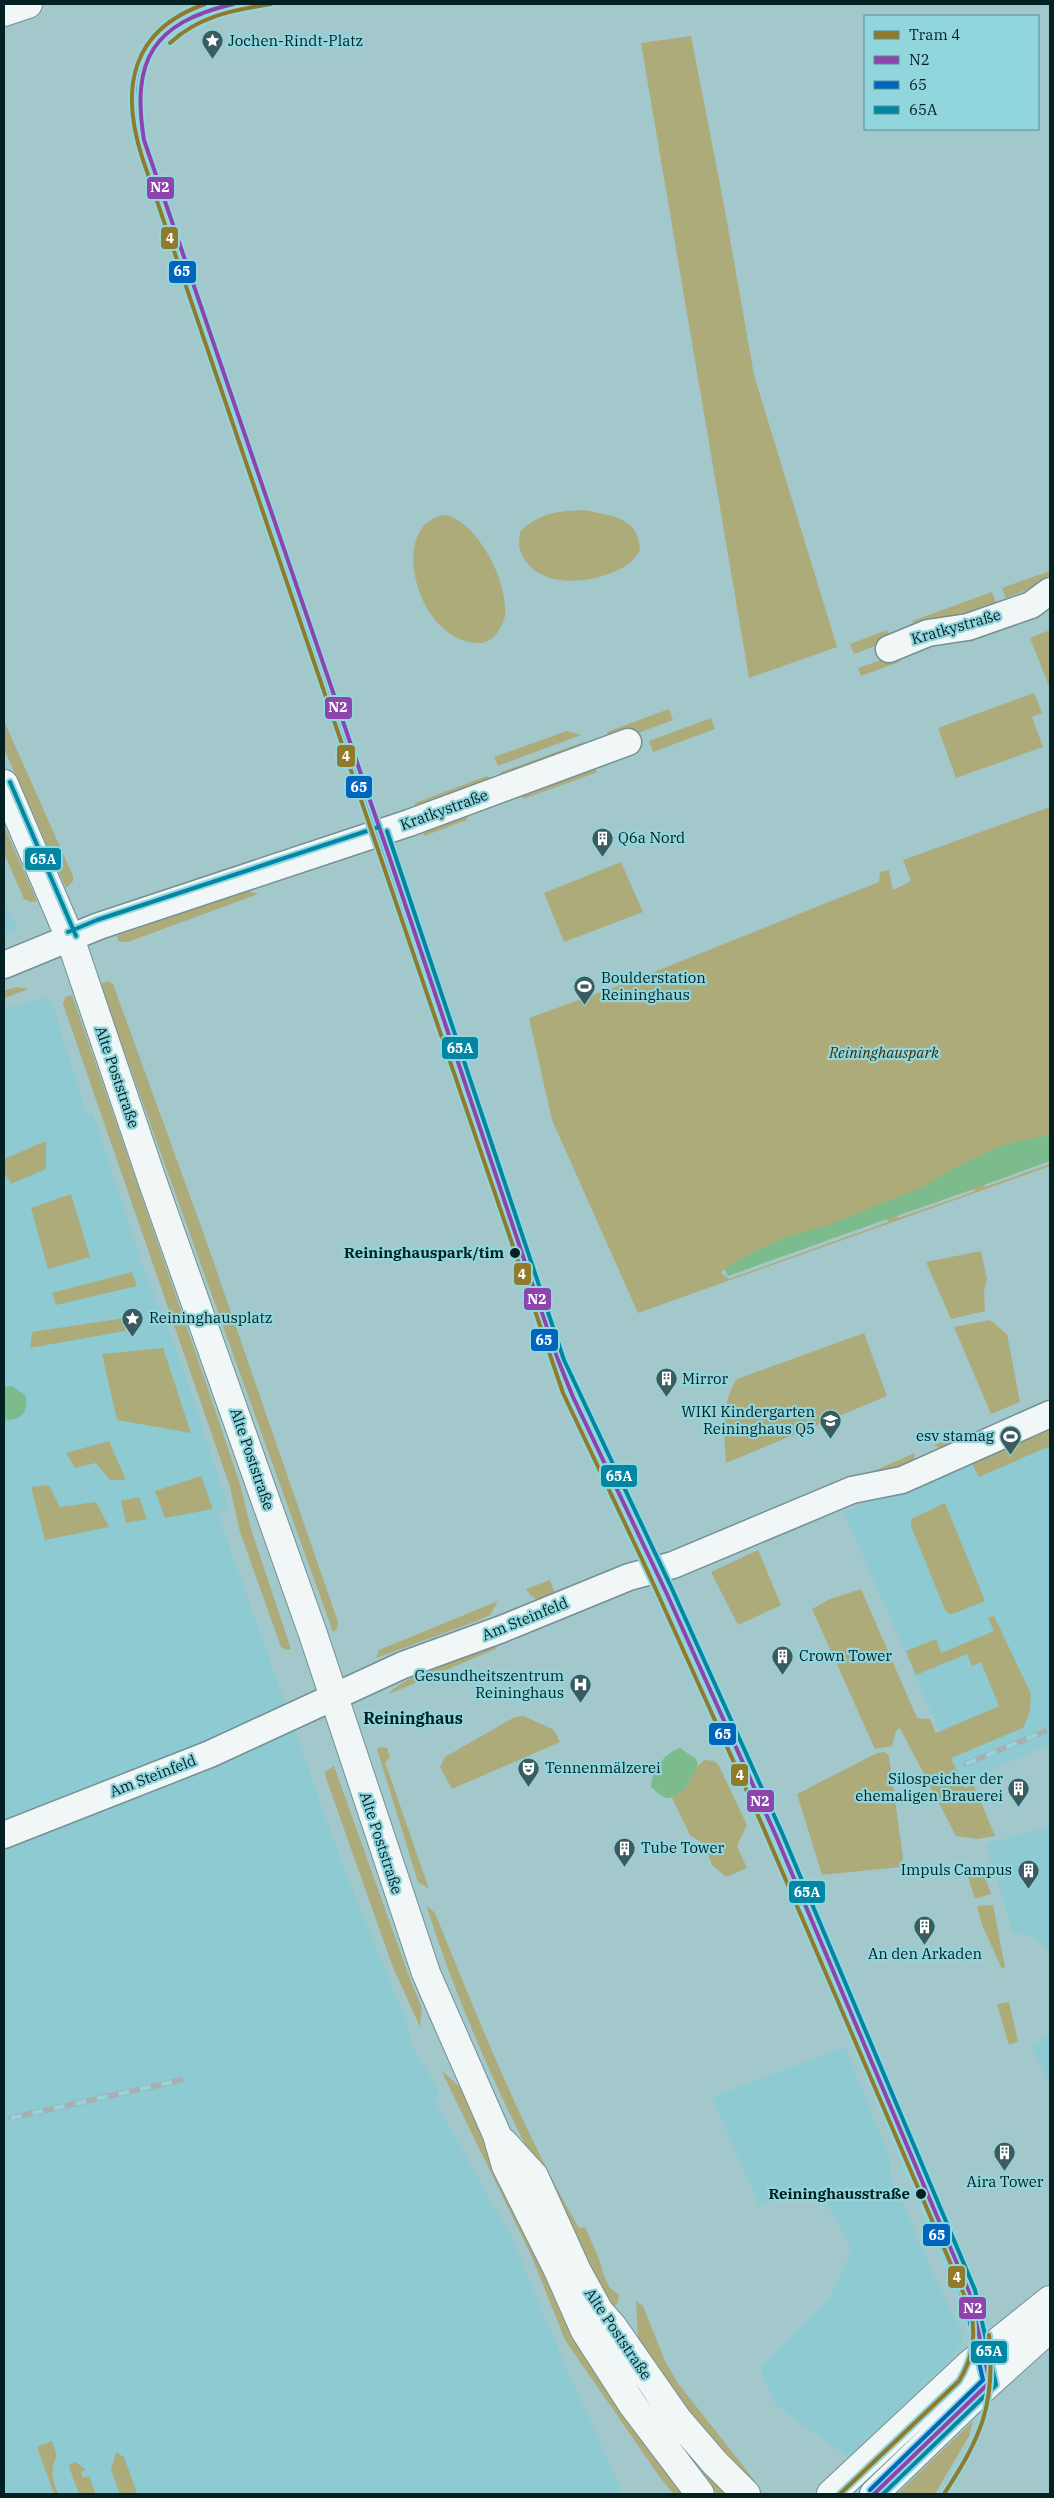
<svg xmlns="http://www.w3.org/2000/svg" width="1054" height="2498" font-family="'IBM Plex Serif',serif">
<style>
.built{fill:#8dcad1}
.green{fill:#aeab7b}
.water{fill:#7bbb8c}
.pier{fill:#a2c8cc}
.lines{fill:none;stroke-linecap:round;stroke-linejoin:round}
.minor-casing{stroke:#739094;stroke-width:29}
.major-casing{stroke:#739094;stroke-width:30}
.minor{stroke:#f1f7f7;stroke-width:26}
.major{stroke:#f1f7f7;stroke-width:28}
.rail-casing{stroke:#a6b0b1;stroke-width:5.5}
.rail{stroke:#91d5dd;stroke-width:4;stroke-dasharray:11;stroke-linecap:butt}
.bus-1-casing{stroke:#91d5dd;stroke-width:8}
.bus-2-casing{stroke:#91d5dd;stroke-width:8}
.bus-3-casing{stroke:#91d5dd;stroke-width:8}
.bus-1{stroke:#8e44ad;stroke-width:4}
.bus-2{stroke:#0065bd;stroke-width:4}
.bus-3{stroke:#0187a3;stroke-width:4}
.tram-1-casing{stroke:#91d5dd;stroke-width:8}
.tram-1{stroke:#917a2a;stroke-width:4}
.stop-dot{fill:#032023;stroke:#91d5dd;stroke-width:2}
.labels{text-anchor:middle;stroke-width:4.5;stroke-linejoin:round;paint-order:stroke}
.poi-label{font-size:15px;fill:#032023;stroke:#91d5dd;text-anchor:start}
.street-label{font-size:15px;fill:#032023;stroke:#91d5dd}
.park-label{font-size:15px;font-style:italic;fill:#3c2b00;stroke:#91d5dd}
.stop-label{font-size:15px;font-weight:bold;fill:#032023;stroke:#91d5dd;text-anchor:end}
.neighbourhood-label{font-size:16px;font-weight:bold;fill:#032023;stroke:#91d5dd}
.line-badge{stroke:#91d5dd;stroke-width:2}
.badge-label{font-size:14px;text-anchor:middle;font-weight:bold;fill:#fff}
</style>
<rect width="100%" height="100%" fill="#a2c8cc"/>
<path class="built" d="M4,899L18,929L4,934Z
M48,997L54,1009L87,1116L92,1112L144,1269L174,1342L203,1430L229,1509L217,1512L342,1863L405,2019L412,2045L438,2090L436,2103L513,2240L554,2340L623,2494H4V1009Z
M1050,1425V1744L994,1769L965,1789L844,1512Z
M1050,1826V1950L1031,1937L1013,1932L986,1844Z
M1050,2035V2085L1032,2046Z
M845,2047L890,2159L889,2172L938,2285L963,2335L961,2345L947,2363L848,2457L775,2404L760,2367L829,2299L852,2250L819,2189L759,2205L712,2097Z"/>
<path class="green" d="M691,36L724,205L754,375L837,647L749,678L641,43Z
M586,510C614,517 639,517 640,551C636,556 631,563 624,567C594,584 535,592 520,550C518,545 520,537 520,531C542,512 558,511 586,510Z
M446,515C478,523 508,581 505,614C505,619 502,624 500,628C496,636 489,643 480,643C414,643 387,520 446,515Z
M1050,571V574L1036,586L1006,598L1002,588Z
M992,592L996,602L919,629L912,621Z
M887,630L891,640L854,654L850,644Z
M1050,630V689L1030,638Z
M896,655L899,662L861,676L858,668Z
M1034,693L1042,713L1032,717L1043,747L956,778L938,728Z
M669,709L673,720L611,743L607,732Z
M711,718L715,729L653,752L649,741Z
M4,721L73,876V881L66,888L4,749Z
M567,731L581,735L498,766L494,757Z
M584,742L581,750L501,777V772Z
M590,766L598,772L523,799V794Z
M487,776L492,779L415,811V803Z
M1050,807V1166L638,1313L552,1120L529,1018L629,982L879,882L880,872L889,870L893,890L911,881L903,860Z
M465,813L467,820L424,836L423,832Z
M4,826L37,901L31,902L24,899L4,853Z
M621,862L643,912L564,942L544,893Z
M248,891L258,894L128,942H119L117,936L237,892Z
M108,981L113,984L206,1240L338,1622L337,1629L333,1632L100,984Z
M16,987L29,989L4,998V991Z
M72,995L205,1380L240,1484L251,1529L291,1649L286,1650L281,1647L240,1532L230,1487L63,1004L65,997Z
M46,1141V1169L11,1184L4,1172V1159Z
M71,1194L90,1257L48,1269L31,1208Z
M981,1251L987,1279L984,1292L985,1311L951,1319L926,1262Z
M132,1272L137,1286L56,1305L52,1293Z
M125,1318V1331L30,1348L32,1332Z
M990,1320L1007,1334L1020,1402L991,1414L954,1327Z
M864,1333L887,1396L726,1463C724,1437 721,1401 737,1379Z
M163,1348L191,1433L117,1420L102,1354Z
M1050,1426V1446L979,1477L972,1464Z
M973,1430L969,1440L945,1451L934,1445Z
M109,1441L126,1480H110L96,1463L75,1468L66,1453Z
M915,1453L913,1464L853,1480Z
M201,1476L213,1509L165,1518L155,1491Z
M49,1485L60,1507L96,1502L109,1527L45,1540L31,1487Z
M139,1497L147,1519L126,1523L121,1501Z
M945,1503L985,1601L950,1615L945,1610L911,1526V1519Z
M758,1550L781,1605L738,1625L711,1572Z
M550,1580L556,1596C544,1601 534,1602 526,1589Z
M861,1589L917,1718L930,1719L936,1733L999,1706L981,1662L972,1666L967,1654L916,1675L906,1651L936,1639L941,1653L994,1631L988,1618L994,1616L1031,1694L1030,1712L1023,1728L951,1758L965,1789L973,1783L995,1836L977,1839L956,1836L900,1728L896,1731L892,1746L875,1749L812,1609L830,1599Z
M498,1601L490,1615L477,1621L376,1658L379,1650Z
M490,1645L498,1648L389,1694C398,1679 470,1652 490,1645Z
M524,1716L554,1730L560,1742L452,1789L440,1767L445,1757L515,1717Z
M380,1747L387,1748L390,1758L385,1762L429,1889L418,1882L377,1749Z
M885,1752L889,1756L903,1858L900,1867L822,1875L797,1794L877,1753Z
M704,1760L714,1761L719,1766L747,1825L737,1846L747,1868L726,1877L712,1865L704,1844L690,1835L672,1798L686,1787L697,1767Z
M334,1766L410,1979L422,2008L420,2027L392,1965L326,1778L325,1772Z
M976,1872H983L991,1894L975,1899L967,1874Z
M426,1905L435,1913C479,2021 521,2127 579,2228L585,2227L600,2261L603,2273L610,2288L619,2295L618,2303L614,2306C589,2268 568,2228 547,2187C499,2097 457,2002 426,1905Z
M993,1905L1005,1967L1002,1969L982,1925L977,1906Z
M1009,2002L1018,2041L1009,2045L997,2004Z
M441,2070L460,2087L685,2494H673L659,2476L565,2340L532,2257Z
M636,2301L643,2306L665,2361L677,2382L755,2481L761,2490V2494L707,2438L642,2347L638,2336Z
M973,2421L969,2436L935,2494H897Z
M52,2441L57,2456C49,2470 53,2480 58,2494H54L37,2447Z
M116,2452L124,2457L137,2493L120,2494L111,2470Z
M76,2462L86,2470L81,2472L83,2478L89,2476L96,2494H79L69,2467L70,2464Z
M703,2467L732,2494H717L702,2471Z"/>
<path class="water" d="M1050,1135V1161L728,1276L724,1272V1269L755,1251L792,1235L826,1226L921,1188L952,1169L998,1147L1010,1143Z
M12,1386L25,1395C30,1410 20,1423 4,1419V1387Z
M680,1748L696,1759L698,1764C695,1774 681,1799 668,1798C662,1797 656,1791 651,1787C651,1772 665,1752 680,1748Z"/>
<path class="pier" d="M1050,1161V1164L991,1185L985,1187L984,1185Z
M974,1189L975,1191L962,1196L898,1218L897,1216Z
M887,1219L888,1222L729,1279L721,1273L724,1269L728,1276Z"/>
<g class="lines">
<defs>
<path id="minor" d="M889,649L928,633L968,627L1031,605L1050,591
M4,965L99,926L409,823L628,742
M4,1835L210,1754L403,1665L502,1629L629,1577L673,1565L852,1490L902,1480L1050,1414"/>
<path id="major" d="M4,12L28,4
M4,784L70,938L152,1180L313,1634L426,1973L497,2135L506,2166L558,2270L585,2331L632,2404L700,2494
M503,2142L534,2176L577,2271L599,2311L613,2327L678,2420L715,2463L746,2494
M831,2494L969,2365L1050,2300
M874,2494L990,2382L1050,2328"/>
</defs>
<use href="#minor" class="minor-casing"/>
<use href="#major" class="major-casing"/>
<use href="#minor" class="minor"/>
<use href="#major" class="major"/>
<defs>
<path id="rail" d="M966,1764L1050,1729
M11,2118L181,2080"/>
</defs>
<use href="#rail" class="rail-casing"/>
<use href="#rail" class="rail"/>
<defs>
<path id="bus-1" d="M233,4C153,23 131,59 144,140L387,850L556,1355L573,1397L666,1592L776,1836L969,2292L990,2382L874,2494"/>
<path id="bus-2" d="M207,4C138,23 126,79 138,142L381,852L550,1357L567,1400L660,1595L770,1839L966,2305L983,2380L870,2490"/>
<path id="bus-3" d="M10,782L76,936
M387,831L564,1360L672,1589L782,1833L975,2290L996,2385L883,2494
M68,932L97,920L379,827"/>
</defs>
<use href="#bus-1" class="bus-1-casing"/>
<use href="#bus-2" class="bus-2-casing"/>
<use href="#bus-3" class="bus-3-casing"/>
<use href="#bus-1" class="bus-1"/>
<use href="#bus-2" class="bus-2"/>
<use href="#bus-3" class="bus-3"/>
<defs>
<path id="tram-1" d="M205,4C131,30 120,88 142,157L563,1393L648,1572L760,1820L971,2311C976,2337 973,2358 959,2381L840,2494
M170,43C199,16 233,10 271,4
M944,2494C981,2437 996,2405 989,2335"/>
</defs>
<use href="#tram-1" class="tram-1-casing"/>
<use href="#tram-1" class="tram-1"/>
</g>
<defs>
<symbol id="sight-pin" viewBox="-11 -11 22 30"><path d="M0 17L-7.5 6A9.5 9.5 0 1 1 7.5 6Z" fill="#3b5b5e" stroke="#91d5dd"/><path d="M0-6L1.8-2.2L6-1.7L2.9 1.2L3.7 5.4L0 3.3L-3.7 5.4L-2.9 1.2L-6-1.7L-1.8-2.2Z" fill="#fff"/></symbol>
<symbol id="building-pin" viewBox="-11 -11 22 30"><path d="M0 17L-7.5 6A9.5 9.5 0 1 1 7.5 6Z" fill="#3b5b5e" stroke="#91d5dd"/><path d="M-4-6H4V6H1V3H-1V6H-4ZM-2.5-4.3h1.7v1.8h-1.7ZM.8-4.3h1.7v1.8H.8ZM-2.5-1h1.7V.8h-1.7ZM.8-1h1.7V.8H.8Z" fill="#fff"/></symbol>
<symbol id="stadium-pin" viewBox="-11 -11 22 30"><path d="M0 17L-7.5 6A9.5 9.5 0 1 1 7.5 6Z" fill="#3b5b5e" stroke="#91d5dd"/><path d="M0-5a6.5 5 0 1 0 0 10a6.5 5 0 1 0 0-10ZM-3.5-1.8h7v3.6h-7Z" fill="#fff"/></symbol>
<symbol id="school-pin" viewBox="-11 -11 22 30"><path d="M0 17L-7.5 6A9.5 9.5 0 1 1 7.5 6Z" fill="#3b5b5e" stroke="#91d5dd"/><path d="M0-5L7-2L0 1L-7-2ZM-4 1L0 2.5L4 1V4Q0 6-4 4Z" fill="#fff"/></symbol>
<symbol id="hospital-pin" viewBox="-11 -11 22 30"><path d="M0 17L-7.5 6A9.5 9.5 0 1 1 7.5 6Z" fill="#3b5b5e" stroke="#91d5dd"/><path d="M-5-5h3v3.5h4V-5h3V5h-3V1.5h-4V5h-3Z" fill="#fff"/></symbol>
<symbol id="theatre-pin" viewBox="-11 -11 22 30"><path d="M0 17L-7.5 6A9.5 9.5 0 1 1 7.5 6Z" fill="#3b5b5e" stroke="#91d5dd"/><path d="M-5-5.5Q0-4 5-5.5V0Q5 5 0 6Q-5 5-5 0ZM-3.3-2.5H-1v1.5H-3.3ZM1-2.5H3.3v1.5H1ZM-2.8 1Q0 5.5 2.8 1Z" fill="#fff"/></symbol>
</defs>
<g fill-rule="evenodd">
<use href="#sight-pin" x="200" y="28" width="25" height="34"/>
<use href="#building-pin" x="590" y="826" width="25" height="34"/>
<use href="#stadium-pin" x="572" y="974" width="25" height="34"/>
<use href="#sight-pin" x="120" y="1306" width="25" height="34"/>
<use href="#building-pin" x="654" y="1366" width="25" height="34"/>
<use href="#school-pin" x="818" y="1408" width="25" height="34"/>
<use href="#stadium-pin" x="998" y="1424" width="25" height="34"/>
<use href="#building-pin" x="770" y="1644" width="25" height="34"/>
<use href="#hospital-pin" x="568" y="1672" width="25" height="34"/>
<use href="#theatre-pin" x="516" y="1756" width="25" height="34"/>
<use href="#building-pin" x="1006" y="1776" width="25" height="34"/>
<use href="#building-pin" x="612" y="1836" width="25" height="34"/>
<use href="#building-pin" x="1016" y="1858" width="25" height="34"/>
<use href="#building-pin" x="912" y="1914" width="25" height="34"/>
<use href="#building-pin" x="992" y="2140" width="25" height="34"/>
</g>
<g class="stop-dot">
<circle cx="515" cy="1253" r="6"/>
<circle cx="921" cy="2194" r="6"/>
</g>
<g class="labels">
<g class="poi-label">
<text x="228" y="46">Jochen-Rindt-Platz</text>
<text x="618" y="843">Q6a Nord</text>
<text x="601" y="983">Boulderstation<tspan x="601" dy="17">Reininghaus</tspan></text>
<text x="149" y="1323">Reininghausplatz</text>
<text x="682" y="1384">Mirror</text>
<text x="815" y="1417" text-anchor="end">WIKI Kindergarten<tspan x="815" dy="17">Reininghaus Q5</tspan></text>
<text x="994" y="1441" text-anchor="end">esv stamag</text>
<text x="799" y="1661">Crown Tower</text>
<text x="564" y="1681" text-anchor="end">Gesundheitszentrum<tspan x="564" dy="17">Reininghaus</tspan></text>
<text x="545" y="1773">Tennenmälzerei</text>
<text x="1003" y="1784" text-anchor="end">Silospeicher der<tspan x="1003" dy="17">ehemaligen Brauerei</tspan></text>
<text x="641" y="1853">Tube Tower</text>
<text x="1012" y="1875" text-anchor="end">Impuls Campus</text>
<text x="925" y="1959" text-anchor="middle">An den Arkaden</text>
<text x="1005" y="2187" text-anchor="middle">Aira Tower</text>
</g>
<g class="street-label">
<text transform="translate(956 627) rotate(-16)" y="5">Kratkystraße</text>
<text transform="translate(444 810) rotate(-20)" y="5">Kratkystraße</text>
<text transform="translate(117 1077) rotate(71)" y="5">Alte Poststraße</text>
<text transform="translate(252 1459) rotate(71)" y="5">Alte Poststraße</text>
<text transform="translate(525 1619) rotate(-22)" y="5">Am Steinfeld</text>
<text transform="translate(153 1776) rotate(-21)" y="5">Am Steinfeld</text>
<text transform="translate(381 1843) rotate(72)" y="5">Alte Poststraße</text>
<text transform="translate(618 2334) rotate(56)" y="5">Alte Poststraße</text>
</g>
<g class="park-label">
<text x="884" y="1058">Reininghauspark</text>
</g>
<g class="stop-label">
<text x="504" y="1258">Reininghauspark/tim</text>
<text x="910" y="2199">Reininghausstraße</text>
</g>
<g class="neighbourhood-label">
<text x="413" y="1724">Reininghaus</text>
</g>
</g>
<g class="line-badge">
<rect x="146" y="176" width="29" height="24" rx="5" fill="#8e44ad"/>
<rect x="160" y="226" width="19" height="24" rx="5" fill="#917a2a"/>
<rect x="168" y="260" width="29" height="24" rx="5" fill="#0065bd"/>
<rect x="324" y="696" width="29" height="24" rx="5" fill="#8e44ad"/>
<rect x="336" y="744" width="20" height="24" rx="5" fill="#917a2a"/>
<rect x="345" y="775" width="28" height="24" rx="5" fill="#0065bd"/>
<rect x="24" y="847" width="38" height="24" rx="5" fill="#0187a3"/>
<rect x="441" y="1036" width="38" height="24" rx="5" fill="#0187a3"/>
<rect x="513" y="1262" width="19" height="24" rx="5" fill="#917a2a"/>
<rect x="523" y="1287" width="29" height="24" rx="5" fill="#8e44ad"/>
<rect x="530" y="1328" width="29" height="24" rx="5" fill="#0065bd"/>
<rect x="600" y="1464" width="38" height="24" rx="5" fill="#0187a3"/>
<rect x="708" y="1722" width="29" height="24" rx="5" fill="#0065bd"/>
<rect x="730" y="1763" width="19" height="24" rx="5" fill="#917a2a"/>
<rect x="746" y="1789" width="29" height="24" rx="5" fill="#8e44ad"/>
<rect x="788" y="1880" width="38" height="24" rx="5" fill="#0187a3"/>
<rect x="922" y="2223" width="29" height="24" rx="5" fill="#0065bd"/>
<rect x="947" y="2265" width="19" height="24" rx="5" fill="#917a2a"/>
<rect x="958" y="2296" width="29" height="24" rx="5" fill="#8e44ad"/>
<rect x="970" y="2340" width="38" height="24" rx="5" fill="#0187a3"/>
</g>
<g class="badge-label">
<text x="160" y="192">N2</text>
<text x="170" y="243">4</text>
<text x="182" y="276">65</text>
<text x="338" y="712">N2</text>
<text x="346" y="761">4</text>
<text x="359" y="792">65</text>
<text x="43" y="864">65A</text>
<text x="460" y="1053">65A</text>
<text x="522" y="1279">4</text>
<text x="537" y="1304">N2</text>
<text x="544" y="1345">65</text>
<text x="619" y="1481">65A</text>
<text x="723" y="1739">65</text>
<text x="740" y="1780">4</text>
<text x="760" y="1806">N2</text>
<text x="807" y="1897">65A</text>
<text x="937" y="2240">65</text>
<text x="957" y="2282">4</text>
<text x="973" y="2313">N2</text>
<text x="989" y="2356">65A</text>
</g>
<rect width="1054" height="2498" fill="none" stroke="#032023" stroke-width="10"/>
<rect x="864" y="15" width="175" height="115" fill="#91d5dd" stroke="#588d93"/>
<rect x="874" y="31" width="25" height="8" fill="#917a2a" stroke="#588d93"/>
<text x="909" y="40" font-size="15" fill="#032023">Tram 4</text>
<rect x="874" y="56" width="25" height="8" fill="#8e44ad" stroke="#588d93"/>
<text x="909" y="65" font-size="15" fill="#032023">N2</text>
<rect x="874" y="81" width="25" height="8" fill="#0065bd" stroke="#588d93"/>
<text x="909" y="90" font-size="15" fill="#032023">65</text>
<rect x="874" y="106" width="25" height="8" fill="#0187a3" stroke="#588d93"/>
<text x="909" y="115" font-size="15" fill="#032023">65A</text>
</svg>
